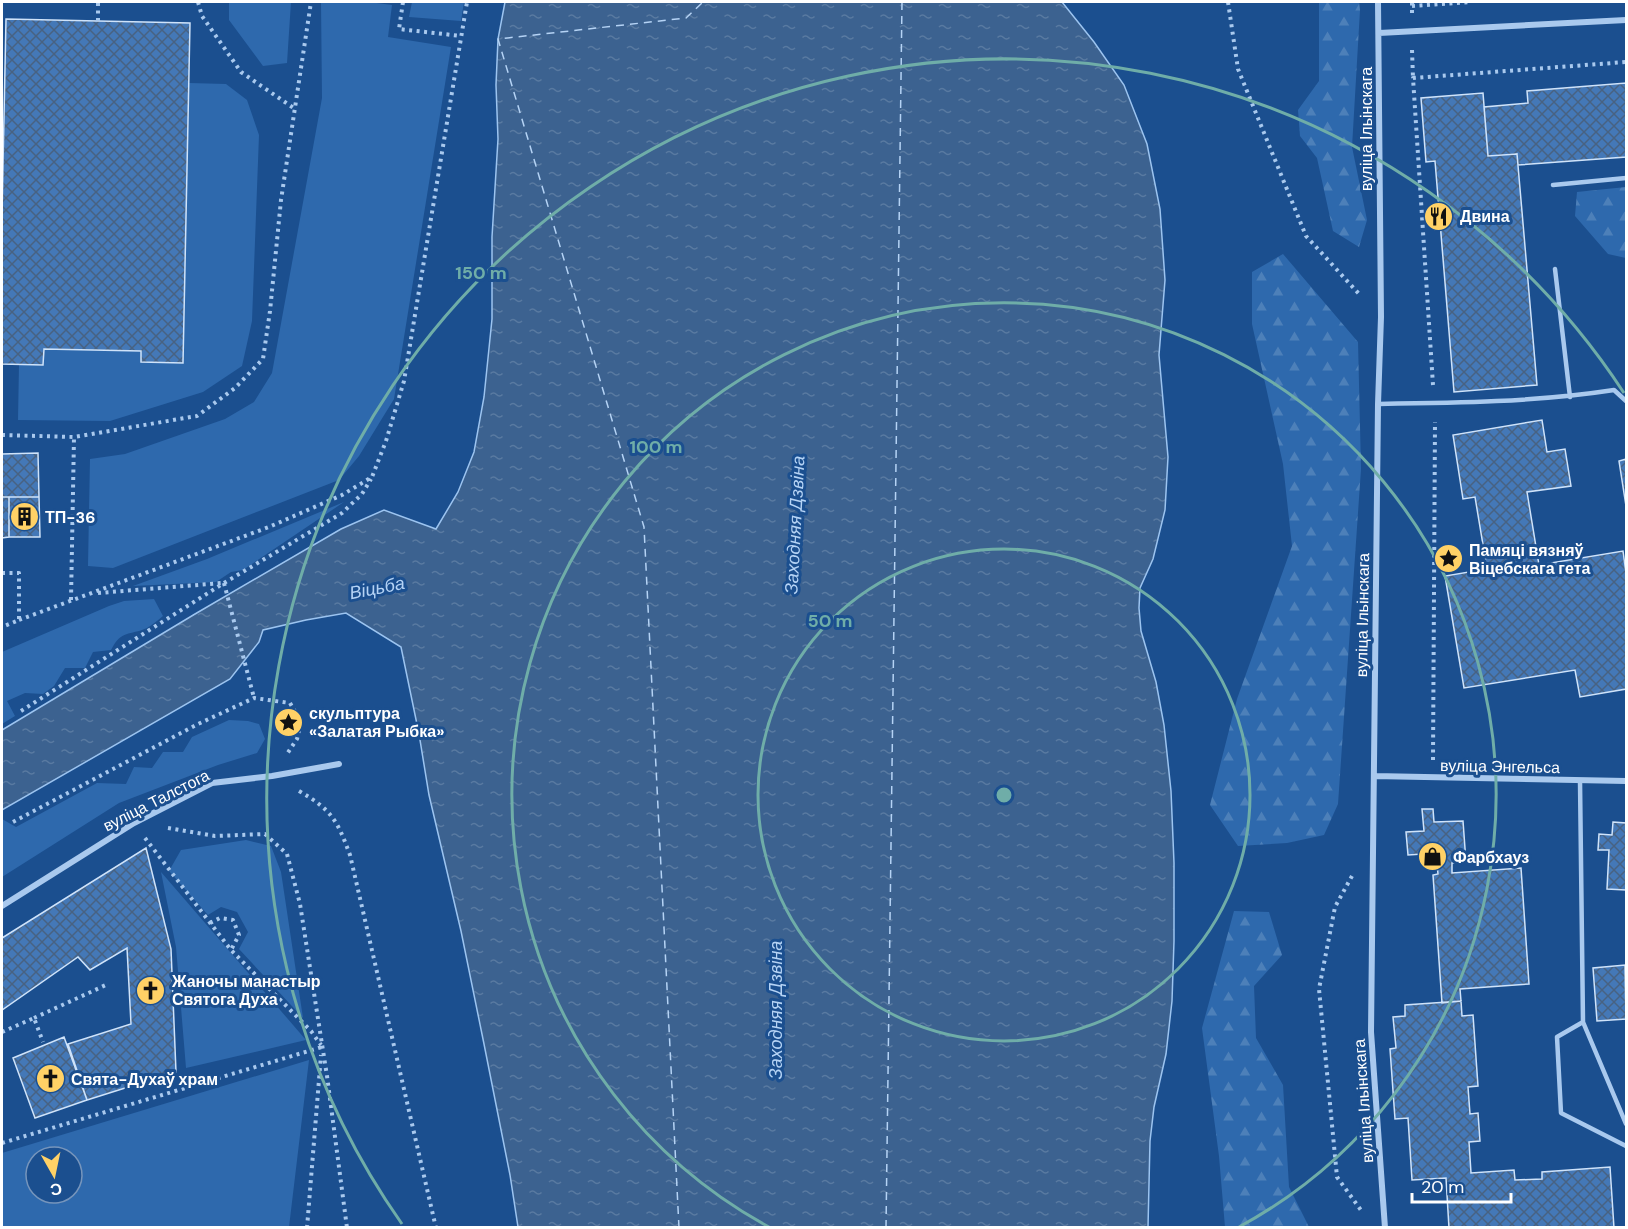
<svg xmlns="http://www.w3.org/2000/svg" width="1628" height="1229" font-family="'DM Sans',sans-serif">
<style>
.grass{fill:#2e69ad;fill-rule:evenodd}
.forest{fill:url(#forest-firs)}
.water{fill:url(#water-ripples);stroke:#9cc4f0;stroke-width:1.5}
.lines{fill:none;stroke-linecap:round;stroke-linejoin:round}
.ferry{stroke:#b5d3f5;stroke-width:1.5;stroke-dasharray:8 6;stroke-linecap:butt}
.building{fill:url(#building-cross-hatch);stroke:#cfe3fa;stroke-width:1.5}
.path{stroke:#a9c9ee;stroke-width:4;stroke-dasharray:3 4.5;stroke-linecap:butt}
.lane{stroke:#a9c9ee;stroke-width:4.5}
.street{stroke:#a9c9ee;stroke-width:6}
.ring{fill:none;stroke:#6fada8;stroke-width:3}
.labels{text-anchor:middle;stroke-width:6;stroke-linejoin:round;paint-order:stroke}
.street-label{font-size:16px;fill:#fff;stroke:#1b4f8f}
.poi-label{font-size:16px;font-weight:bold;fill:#fff;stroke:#1b4f8f;text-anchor:start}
.water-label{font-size:18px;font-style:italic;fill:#b5d3f5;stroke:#1b4f8f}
.centre{fill:#6fada8;stroke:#1b4f8f;stroke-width:3}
.ring-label{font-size:18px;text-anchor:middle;font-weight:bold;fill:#6fada8;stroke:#1b4f8f;stroke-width:6;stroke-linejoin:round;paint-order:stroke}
</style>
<defs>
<pattern id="forest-firs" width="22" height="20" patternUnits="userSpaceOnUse" patternTransform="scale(1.5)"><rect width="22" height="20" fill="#2e69ad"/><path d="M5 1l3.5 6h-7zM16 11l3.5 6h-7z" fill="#4d80b9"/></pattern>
<pattern id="water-ripples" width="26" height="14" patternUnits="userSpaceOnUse" patternTransform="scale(1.5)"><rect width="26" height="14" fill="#3c6290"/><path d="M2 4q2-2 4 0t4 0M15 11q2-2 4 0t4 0" fill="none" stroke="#597aa1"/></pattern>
<pattern id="building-cross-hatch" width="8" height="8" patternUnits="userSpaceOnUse" patternTransform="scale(1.5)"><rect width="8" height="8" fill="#4478b7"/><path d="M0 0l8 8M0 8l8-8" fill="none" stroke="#486282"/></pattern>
</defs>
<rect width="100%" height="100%" fill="#1b4f8f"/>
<path class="grass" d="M229,2H291L287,63L263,66L229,20Z
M321,2H369L392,5L388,37L451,47L394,399L359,456L339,480L113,568L88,566L90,459L125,454L225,419L254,402L272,373L322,98Z
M412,2H464L461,21L409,17Z
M189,83L226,84L247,100L259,135L252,321L242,366L203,392L110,421L18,420L19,364L43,365L44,349L141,351L183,363Z
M344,502L243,570L231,572L216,582L133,586L207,559Z
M154,599L163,616C158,620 152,625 147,628C129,636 122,629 111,650L93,652L85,668H65L54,686L43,694L25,693L7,701L15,716L2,724V652L109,606L124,601Z
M229,720L248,721L259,724L265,739L257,753L218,765L119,803L2,877V819L16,827L97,783L126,784L134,767L152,768L163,752H183L192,737Z
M246,840L271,846L281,872L303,1018L239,949L248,932L237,912L221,907L208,915L169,871L181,850Z
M161,872L306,1040L186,1068L176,947Z
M309,1060L289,1227H2V1153ZM36,1157H72V1193H36Z"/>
<path class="forest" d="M1319,2H1359L1360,10L1352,147L1367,220L1359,247L1333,231L1317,158L1300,136L1298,110L1319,81Z
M1626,187V258L1608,254L1575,216L1577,192Z
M1283,254L1358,342L1361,469L1338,804L1324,835L1287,843L1238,846L1210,805L1237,699L1292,546L1283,464L1252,324V272Z
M1234,911L1269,912L1282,955L1254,986L1256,1038L1283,1085L1289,1187L1309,1227H1225L1219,1156L1202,1028Z"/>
<path class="water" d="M505,2H1062L1094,42L1124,85L1147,144L1160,209L1165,280L1159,355L1168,457L1165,510L1153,559L1140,588L1139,608L1141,631L1156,682L1164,725L1171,791L1174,863V941L1172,1001L1166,1054L1154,1107L1150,1141L1148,1227H518L510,1175L484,1044L461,931L429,795L419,734L401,647L346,613L306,620L263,630L259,642L230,679L2,810V730L195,614L341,529L384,510L436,529L458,492L474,452L484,397L492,319V237L498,139L496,85L498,39Z"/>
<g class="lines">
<path class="ferry" d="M679,1228L644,527L498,39L686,18L703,2
M886,1228L902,2"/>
</g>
<path class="building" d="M6,19L190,23L183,363L141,362V351L44,349L43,365L2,364V214Z
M1626,83V157L1518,165L1517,154L1488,156L1484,107L1528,103L1527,91Z
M1483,93L1488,156L1517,154L1537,385L1454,392L1435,161L1426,162L1421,98Z
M1542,420L1547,452L1565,449L1571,486L1527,492L1539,565L1623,551L1626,573V689L1580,697L1575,670L1464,688L1445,576L1487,569L1475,497L1463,499L1453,435Z
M38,453L39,497H2V454Z
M1626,459V506L1619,461Z
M2,497H9V537L2,538Z
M9,497H39L40,537H9Z
M1422,809H1433L1434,822L1463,821L1466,862L1452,863V873L1521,868L1529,984L1460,989L1461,1001L1442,1003L1433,875L1438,874L1437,865L1423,866V854L1408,855L1406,832L1424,831Z
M1613,822L1626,823V890L1607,889L1609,850H1598L1599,834L1612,835Z
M146,848L171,949L176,1072L87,1100L68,1044L131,1024L127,948L90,970L78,957L2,1010V938Z
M1625,965L1626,1019L1597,1021L1593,968Z
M1461,1001L1462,1016L1473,1015L1478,1086L1468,1087L1470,1114L1478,1113L1480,1141L1469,1142L1471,1173L1514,1170L1515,1180L1542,1179V1172L1610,1167L1614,1228H1449L1446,1178L1412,1180L1408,1118L1395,1119L1390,1049L1396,1048L1393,1017L1405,1016V1005Z
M64,1037L87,1100L35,1118L13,1058Z"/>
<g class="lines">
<path class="path" d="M198,2L202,16L241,72L295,109
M403,2L399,29L461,36
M1228,2L1238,69L1306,236L1360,295
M1412,6L1470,2
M1412,13V2
M98,21V2
M1412,50L1413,78
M1433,385L1413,78L1626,62
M2,435L74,437L197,416L235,388L263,359L270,311L281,200L311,2
M2,573H19V620L2,627
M224,583L254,698
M98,593L222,583
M71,600L74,437
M19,620L269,527L342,495L372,477L386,441L404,381L467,2
M21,711L224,583L342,513L362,494L371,479
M1433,760L1435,422
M299,791C332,810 337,820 350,855L436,1228
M13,822L198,724L254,698L290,703L301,722L297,739L287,754
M168,828L215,836L265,834L287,854L300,904L327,1076L347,1228
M145,838L231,950L311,1031L321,1045
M1352,876L1335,907L1319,989L1337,1177L1363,1213
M210,923L220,918L233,920L239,935L231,950
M34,1018L108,984
M2,1032L34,1018L43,1042
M2,1143L322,1047
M307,1228L321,1055"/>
<path class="lane" d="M1553,185L1626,178
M1555,269L1570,397
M1378,404C1456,403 1536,402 1614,390L1626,401
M1580,781L1583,1022L1626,1124
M1583,1022L1557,1037L1561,1113L1626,1146"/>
<path class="street" d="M1378,2L1381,317L1378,404L1371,1032L1385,1228
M1379,33L1626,20
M1374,776L1626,781
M2,906L134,823L212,783L272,776L339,764"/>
</g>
<g class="ring">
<circle cx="1004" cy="795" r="246"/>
<path d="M769 1227A492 492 0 1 1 1239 1227"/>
<path d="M402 1224A739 739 0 1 1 1624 393"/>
</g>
<defs>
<symbol id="restaurant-disc" viewBox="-11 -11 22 22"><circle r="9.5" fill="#ffd166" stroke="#1b4f8f"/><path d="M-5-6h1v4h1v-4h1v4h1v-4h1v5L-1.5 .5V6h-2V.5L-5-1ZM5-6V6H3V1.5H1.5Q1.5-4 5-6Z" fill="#111"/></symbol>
<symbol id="building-disc" viewBox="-11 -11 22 22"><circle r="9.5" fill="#ffd166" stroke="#1b4f8f"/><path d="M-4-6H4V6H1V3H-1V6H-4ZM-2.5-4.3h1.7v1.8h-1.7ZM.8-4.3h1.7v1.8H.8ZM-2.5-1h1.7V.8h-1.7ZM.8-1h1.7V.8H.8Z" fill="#111"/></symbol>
<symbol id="sight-disc" viewBox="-11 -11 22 22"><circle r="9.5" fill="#ffd166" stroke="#1b4f8f"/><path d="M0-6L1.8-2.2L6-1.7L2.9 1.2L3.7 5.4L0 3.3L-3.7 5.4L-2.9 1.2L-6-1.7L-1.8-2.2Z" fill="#111"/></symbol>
<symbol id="shop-disc" viewBox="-11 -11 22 22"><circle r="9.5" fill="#ffd166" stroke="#1b4f8f"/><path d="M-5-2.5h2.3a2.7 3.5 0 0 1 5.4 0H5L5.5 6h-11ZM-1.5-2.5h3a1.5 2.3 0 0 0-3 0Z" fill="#111"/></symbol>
<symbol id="church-disc" viewBox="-11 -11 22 22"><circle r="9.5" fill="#ffd166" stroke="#1b4f8f"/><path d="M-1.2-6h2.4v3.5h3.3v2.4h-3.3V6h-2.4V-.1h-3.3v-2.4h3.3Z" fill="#111"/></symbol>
</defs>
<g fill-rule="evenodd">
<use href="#restaurant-disc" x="1422" y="200" width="33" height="33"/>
<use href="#building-disc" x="8" y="500" width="33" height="33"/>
<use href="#sight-disc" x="1432" y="542" width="33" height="33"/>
<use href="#sight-disc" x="272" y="706" width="33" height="33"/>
<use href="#shop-disc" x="1416" y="840" width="33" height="33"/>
<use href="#church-disc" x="134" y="974" width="33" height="33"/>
<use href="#church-disc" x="34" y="1062" width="33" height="33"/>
</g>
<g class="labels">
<g class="street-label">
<text transform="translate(1366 129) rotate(-90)" y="6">вуліца Ільінскага</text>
<text transform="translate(1362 615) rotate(-89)" y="6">вуліца Ільінскага</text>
<text transform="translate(1500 766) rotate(1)" y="6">вуліца Энгельса</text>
<text transform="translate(156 800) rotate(-27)" y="6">вуліца Талстога</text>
<text transform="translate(1363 1101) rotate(-94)" y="6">вуліца Ільінскага</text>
</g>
<g class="poi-label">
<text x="1460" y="222">Двина</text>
<text x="45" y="523">ТП-36</text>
<text x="1469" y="556">Памяці вязняў<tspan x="1469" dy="18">Віцебскага гета</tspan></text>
<text x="309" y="719">скульптура<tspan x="309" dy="18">«Залатая Рыбка»</tspan></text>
<text x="1453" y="863">Фарбхауз</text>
<text x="172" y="987">Жаночы манастыр<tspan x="172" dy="18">Святога Духа</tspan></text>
<text x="71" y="1085">Свята-Духаў храм</text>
</g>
<g class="water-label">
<text transform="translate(795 525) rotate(-87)" y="6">Заходняя Дзвіна</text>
<text transform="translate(377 588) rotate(-11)" y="6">Віцьба</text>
<text transform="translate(776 1010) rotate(-90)" y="6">Заходняя Дзвіна</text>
</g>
</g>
<circle cx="1004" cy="795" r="9" class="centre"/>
<g class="ring-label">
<text x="481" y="279">150 m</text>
<text x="656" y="453">100 m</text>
<text x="830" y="627">50 m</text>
</g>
<rect width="1628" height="1229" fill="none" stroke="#ffffff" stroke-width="6"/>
<g transform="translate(54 1175) rotate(171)"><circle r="28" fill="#1b4f8f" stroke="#7695bc" stroke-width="1.5"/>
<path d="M0-4.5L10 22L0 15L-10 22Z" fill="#ffd166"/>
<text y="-9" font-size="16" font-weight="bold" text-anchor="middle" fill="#ffffff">С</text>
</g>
<path d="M1412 1193v9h99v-9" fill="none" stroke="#ffffff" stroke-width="3"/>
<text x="1421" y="1193" font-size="18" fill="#ffffff" stroke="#1b4f8f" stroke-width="4.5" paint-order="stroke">20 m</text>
</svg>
